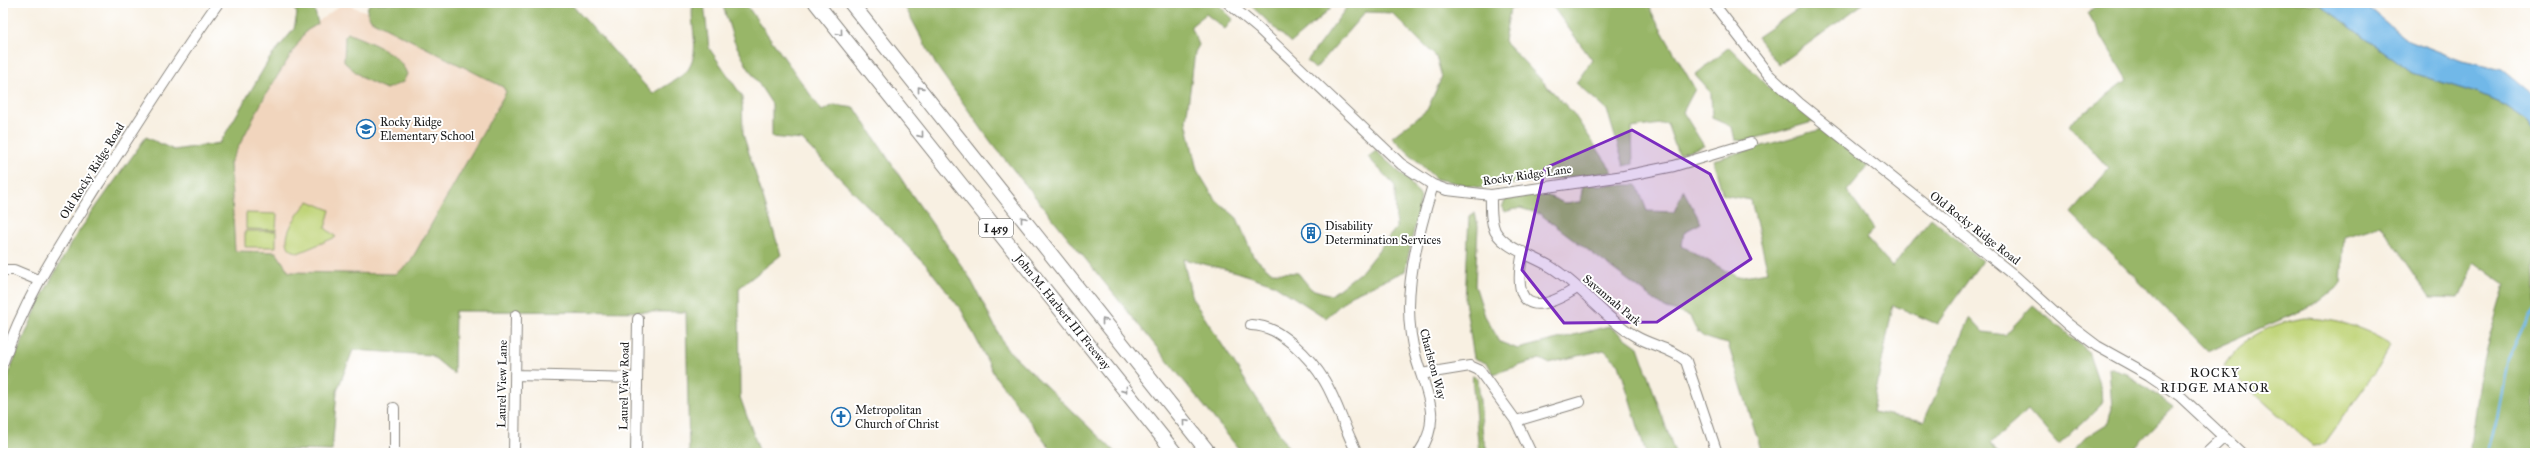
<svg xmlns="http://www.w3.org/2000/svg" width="2538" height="456" font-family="'IM FELL Great Primer',serif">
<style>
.built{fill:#f1d5bd}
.green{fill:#c0d478;stroke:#6e784a}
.forest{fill:#98b668;stroke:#5a6942}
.water{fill:#71b8e8;stroke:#466a82}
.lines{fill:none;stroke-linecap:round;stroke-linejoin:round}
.stream{stroke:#71b8e8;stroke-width:2.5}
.minor-casing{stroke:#8a867f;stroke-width:12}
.highway-casing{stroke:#8a867f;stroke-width:16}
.minor{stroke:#fff;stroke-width:10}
.highway{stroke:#fff;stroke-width:14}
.oneway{stroke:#999}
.marked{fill:#7b2cbf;fill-opacity:0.2;stroke:#7b2cbf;stroke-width:3;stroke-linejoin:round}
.labels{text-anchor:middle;stroke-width:4;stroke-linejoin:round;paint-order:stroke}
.shield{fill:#fff;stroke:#606060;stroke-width:1}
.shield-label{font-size:11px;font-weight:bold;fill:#1c1c1c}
.poi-label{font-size:12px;fill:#1c1c1c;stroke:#fff;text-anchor:start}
.street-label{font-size:12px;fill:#1c1c1c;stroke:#fff}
.neighbourhood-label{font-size:13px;letter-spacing:1px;fill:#1c1c1c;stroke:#fff}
</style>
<rect width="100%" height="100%" fill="#fff"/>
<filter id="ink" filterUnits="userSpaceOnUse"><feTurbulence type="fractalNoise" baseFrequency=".025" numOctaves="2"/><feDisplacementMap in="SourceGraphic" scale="8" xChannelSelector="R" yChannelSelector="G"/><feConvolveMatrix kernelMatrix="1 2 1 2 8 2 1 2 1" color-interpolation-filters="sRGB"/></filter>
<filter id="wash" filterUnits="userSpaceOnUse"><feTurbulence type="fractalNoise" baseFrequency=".012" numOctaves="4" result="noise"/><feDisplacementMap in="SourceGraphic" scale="16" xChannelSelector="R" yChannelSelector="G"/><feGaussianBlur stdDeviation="0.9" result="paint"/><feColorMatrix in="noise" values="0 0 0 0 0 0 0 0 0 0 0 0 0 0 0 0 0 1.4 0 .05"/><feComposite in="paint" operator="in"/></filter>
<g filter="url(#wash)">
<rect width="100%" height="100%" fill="#f8f0e2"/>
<path class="built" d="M343,3L367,12L371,20L503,87L506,92L409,264L395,274L289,272L276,252L235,251L230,163L266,94L306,31Z"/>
<path class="green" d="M309,201L330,210L325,228L336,237L298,253C296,251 292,251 290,249C279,236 301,209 309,201Z
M246,213L277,214L276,230L246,229Z
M245,231H276V247H245Z
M2304,318C2337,319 2363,327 2391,344L2374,374L2323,444L2312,445L2224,366C2242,337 2272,323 2304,318Z"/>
<path class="forest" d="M293,3H313L318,24L306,31L266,94L230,163L235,251L276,252L289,272L395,274L409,264L506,92L503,87L371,20L367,12L368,6L372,3H570L653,94C661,88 685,76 689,68C701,48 689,24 693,3H704L709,48L742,96L743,134L781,255L739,288L740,397L760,453H689L686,312L455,311L454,374L431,355L353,350L337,391L332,451L241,449L236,453H3V396L11,367L41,298L72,241L146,137L174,150L220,143L270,58L294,29L297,14Z
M722,3H745L822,111L834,105L855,108L906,186L970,278L1006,348L1116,453H1054L995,376L962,311L927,266L802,140L772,137V104L747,66L734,41Z
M903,3H1217L1233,19L1225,29L1206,14L1191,26L1199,45L1195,52L1186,121L1197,170L1214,198L1237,218L1253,256L1271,272L1298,273L1311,289L1331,295L1362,271L1396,228L1395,186L1368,157L1376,151L1408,180L1421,197L1405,271L1351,295L1326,318L1273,284L1237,272L1183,259L1192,298L1292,453H1242L991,142L936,65Z
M1248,3H1330V9L1291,43Z
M1347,3H1539L1510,9L1504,41L1573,113L1613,172L1481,188L1436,179L1392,137L1427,110L1442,77L1436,57L1392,13L1365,12L1315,69L1307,61L1347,7Z
M1550,3H1650L1651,12L1695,89L1683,112L1704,146L1678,154L1667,123L1632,128L1633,164L1624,166L1607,110L1576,83L1592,60Z
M1807,3H1864L1779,65L1757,37Z
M2098,3H2318L2412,73L2476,93L2506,106L2528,121L2535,131V453H2470L2483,359L2505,284L2474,262L2459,298L2430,297L2381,225L2344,237L2341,284L2315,305L2208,351L2071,213L2109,169L2069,124L2127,80L2088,13Z
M348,33C370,43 398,51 407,74L403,82L386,89L364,79L344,62L345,36Z
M1729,47L1770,88L1816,121L1746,141L1735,140L1732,127L1712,118L1711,93L1695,75Z
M1822,129L1868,166L1847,191L1874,229L1866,238L1892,267L1931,218L1982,261L1937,324L1893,305L1872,412L1924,421L1970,318L1983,332L2005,335L2033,305L2088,351L2101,389L2102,404L2059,445L2028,410L1991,443L1998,453H1762L1728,344C1705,338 1698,339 1690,316L1665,308L1540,214L1520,208L1504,212L1502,207L1506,199L1546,195L1564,203L1580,202L1583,185H1637L1647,211L1674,212L1683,190L1701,223L1684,232L1682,246L1737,277L1768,272L1751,200L1723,195L1713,160Z
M1475,213L1478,226L1475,285L1485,316L1500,342L1518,349L1609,326L1638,347L1675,453H1646L1619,364L1604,350L1548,363L1540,359L1493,374L1488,364L1474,358L1465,301L1469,216Z
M2109,368L2127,374L2173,407L2129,453H2071L2086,437L2108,423L2112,408Z
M1472,376L1478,378L1483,437L1488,453H1479Z"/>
<path class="water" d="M2318,3H2362L2408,40L2462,61L2503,70L2535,96V131L2528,121L2506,106L2476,93L2412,73Z"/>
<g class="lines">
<path class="stream" d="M2487,453L2497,419L2508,359L2525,323L2535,309"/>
</g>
</g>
<g filter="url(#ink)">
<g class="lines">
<defs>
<path id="minor" d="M1228,3L1259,29L1401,164L1433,185L1447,190L1491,195L1624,176L1674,166L1751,143
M1713,3L1768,74L1799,103L2016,277L2068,324L2097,346L2149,375L2180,396L2241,453
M1491,195C1491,207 1490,220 1495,231C1505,249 1534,256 1551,267C1582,286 1604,318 1635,336C1652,346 1671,348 1686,361L1717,453
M1523,252C1511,307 1532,317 1577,288
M3,270H14L38,280
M1251,325C1270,326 1279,333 1294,345C1334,380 1335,409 1357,453
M3,362C26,294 62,243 99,183C138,123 176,62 218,3
M1421,374L1470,366L1479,370L1516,421L1531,453
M515,375L637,378
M1516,421L1580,402
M394,453V408
M514,453L516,315
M636,453L638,319
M1419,453C1443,418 1426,393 1416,358C1411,341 1409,324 1409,307C1409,271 1422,220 1433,185
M2207,453L2223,438"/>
<path id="highway" d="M816,3L1175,453
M851,3L1209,453"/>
</defs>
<use href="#minor" class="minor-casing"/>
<use href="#highway" class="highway-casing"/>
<use href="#minor" class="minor"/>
<use href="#highway" class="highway"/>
</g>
<defs><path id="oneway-chevron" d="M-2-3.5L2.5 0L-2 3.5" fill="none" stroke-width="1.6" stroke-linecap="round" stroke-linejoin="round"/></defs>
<g class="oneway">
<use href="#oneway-chevron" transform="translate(840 33) rotate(51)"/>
<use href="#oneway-chevron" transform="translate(920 89) rotate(-129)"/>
<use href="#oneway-chevron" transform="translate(921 135) rotate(51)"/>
<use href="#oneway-chevron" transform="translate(1023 219) rotate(-129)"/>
<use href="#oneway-chevron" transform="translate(1104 321) rotate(-129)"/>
<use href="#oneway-chevron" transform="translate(1125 390) rotate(51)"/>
<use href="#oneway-chevron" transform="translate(1185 422) rotate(-129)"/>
</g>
</g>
<path class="marked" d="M1632,130L1710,174L1751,259L1657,322L1564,323L1522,270L1545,168Z"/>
<defs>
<symbol id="school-ring" viewBox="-11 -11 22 22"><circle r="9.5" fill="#fff" stroke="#1f6fb2" stroke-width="1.5"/><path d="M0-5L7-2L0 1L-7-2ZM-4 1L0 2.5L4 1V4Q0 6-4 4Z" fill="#1f6fb2"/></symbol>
<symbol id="building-ring" viewBox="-11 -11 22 22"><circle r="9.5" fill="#fff" stroke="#1f6fb2" stroke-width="1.5"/><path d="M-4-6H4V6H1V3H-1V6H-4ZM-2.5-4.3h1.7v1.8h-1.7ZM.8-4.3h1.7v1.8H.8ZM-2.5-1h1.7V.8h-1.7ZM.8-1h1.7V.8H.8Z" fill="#1f6fb2"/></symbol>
<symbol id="church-ring" viewBox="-11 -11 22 22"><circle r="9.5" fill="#fff" stroke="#1f6fb2" stroke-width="1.5"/><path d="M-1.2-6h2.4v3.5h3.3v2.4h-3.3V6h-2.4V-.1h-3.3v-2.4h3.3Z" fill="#1f6fb2"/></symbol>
</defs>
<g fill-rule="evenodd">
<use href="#school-ring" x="355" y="118" width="22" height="22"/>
<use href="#building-ring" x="1300" y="222" width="22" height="22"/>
<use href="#church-ring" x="830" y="406" width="22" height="22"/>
</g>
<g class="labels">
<rect class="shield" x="979" y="219" width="34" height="18" rx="3"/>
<g class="shield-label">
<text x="996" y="232">I 459</text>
</g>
<g class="poi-label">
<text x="380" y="126">Rocky Ridge<tspan x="380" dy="14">Elementary School</tspan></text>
<text x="1325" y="230">Disability<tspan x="1325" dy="14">Determination Services</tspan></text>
<text x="855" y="414">Metropolitan<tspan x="855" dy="14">Church of Christ</tspan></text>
</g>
<g class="street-label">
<text transform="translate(92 171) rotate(-58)" y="4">Old Rocky Ridge Road</text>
<text transform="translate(1527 175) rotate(-8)" y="4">Rocky Ridge Lane</text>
<text transform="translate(1975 228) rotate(38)" y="4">Old Rocky Ridge Road</text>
<text transform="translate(1612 300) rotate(40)" y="4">Savannah Park</text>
<text transform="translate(1063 312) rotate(51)" y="4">John M. Harbert III Freeway</text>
<text transform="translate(1433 364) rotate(75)" y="4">Charlston Way</text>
<text transform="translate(502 384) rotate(-89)" y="4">Laurel View Lane</text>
<text transform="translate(624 386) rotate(-89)" y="4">Laurel View Road</text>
</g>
<g class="neighbourhood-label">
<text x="2215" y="377">ROCKY<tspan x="2215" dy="15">RIDGE MANOR</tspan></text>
</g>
</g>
<rect width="2538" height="456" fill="none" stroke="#fff" stroke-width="16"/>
</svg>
